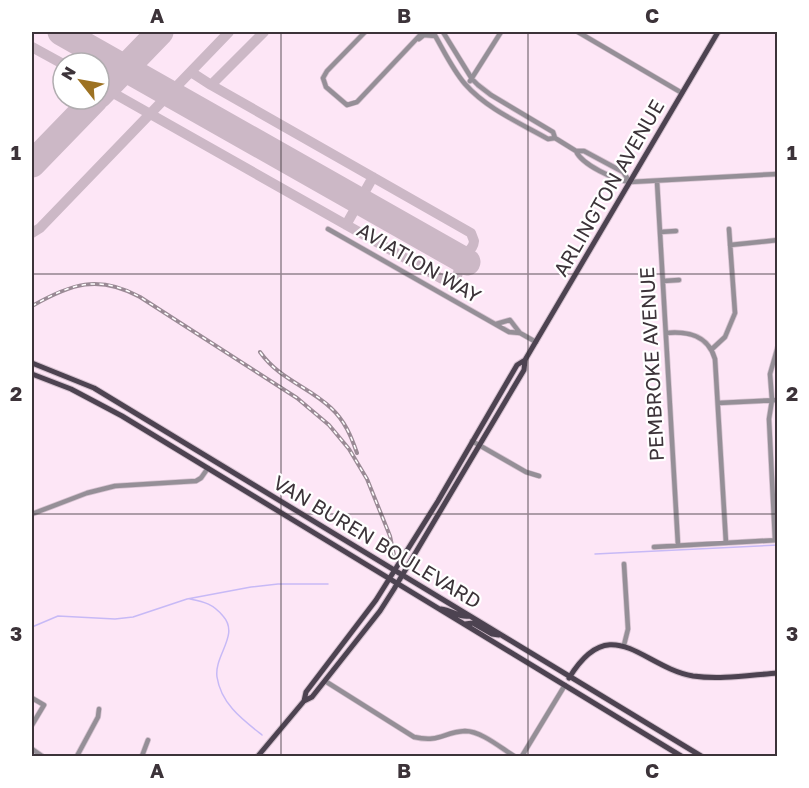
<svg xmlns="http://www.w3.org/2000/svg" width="809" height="788" font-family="'Golos Text',sans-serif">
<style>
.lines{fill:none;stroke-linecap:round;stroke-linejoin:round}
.stream{stroke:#c7b9f6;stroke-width:1.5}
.taxiway{stroke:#ccb8c6;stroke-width:10}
.runway{stroke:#ccb8c6;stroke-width:27}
.minor-casing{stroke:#d6c2d0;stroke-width:6}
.major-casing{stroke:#d6c2d0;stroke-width:7}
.minor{stroke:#958f97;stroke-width:4.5}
.major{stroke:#4d4351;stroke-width:5}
.rail-casing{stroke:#9a8a95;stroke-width:4}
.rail{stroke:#fff;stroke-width:1.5;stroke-dasharray:4.5;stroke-linecap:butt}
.grid{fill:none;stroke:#3c3339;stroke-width:1.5;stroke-opacity:0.55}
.labels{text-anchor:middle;stroke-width:4.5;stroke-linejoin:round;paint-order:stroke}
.street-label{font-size:20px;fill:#3c3339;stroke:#fff}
.neatline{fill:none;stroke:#3c3339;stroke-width:2}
.grid-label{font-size:20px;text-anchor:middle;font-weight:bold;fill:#3c3339}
</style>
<rect width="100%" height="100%" fill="#fde6f6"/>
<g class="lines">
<path class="stream" d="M595,554L778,545
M190,599C205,602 213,604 223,616C240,635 214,655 217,677C221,704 243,720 262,735
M32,627L58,616L115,619L133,617L187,599L251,587L278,584H328"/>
<path class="taxiway" d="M32,47L63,64
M99,85L442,279L448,280L457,276L460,266L454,254C464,253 473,252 474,241L471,233L211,85L191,72
M211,85L264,32
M346,225L373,177
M32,233L40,228L229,32"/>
<path class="runway" d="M61,32L467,262
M99,95L160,32
M32,164L95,99"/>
<defs>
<path id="minor" d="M365,32L327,71L323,78L326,87L347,105L357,102L423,32
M433,32C443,49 452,69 465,84C487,109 520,123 548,139L555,138
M443,32L472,79L478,85L491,95L553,132L555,138L576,151H584L623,172L630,182
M578,32L682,93
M419,39L424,35L435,36
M470,81L501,32
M576,151C582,165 615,180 630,182L778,174
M657,181L678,545
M328,229L509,332L520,333
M660,232L676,231
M730,245L778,240
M663,281L679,280
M496,324L510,320L520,333L536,342
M666,333C688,331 708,335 715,359L726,543
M712,349L725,337L735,313L729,229
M718,403L778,400
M472,441L526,472L539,476
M32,514L87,493L115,486L196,481L201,478L208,468
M775,540L769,419L772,400L770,374L778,346
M654,547L778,540
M624,645L628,629L624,564
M325,681L414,737C440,743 443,732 465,731C481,731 501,748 514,756
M32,698L44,705L32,725
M32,749L42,756
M77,756L98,717L99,709
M142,756L148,740
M522,756L565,685"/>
<path id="major" d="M32,363L94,388L701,756
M32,374L71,389L122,416L681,756
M441,609C452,610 459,618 469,616
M465,624L473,623L492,634L499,635
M569,678C611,609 642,667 693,676C721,680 750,675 778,673
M304,701L306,692L376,600L438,501L517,365L525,360
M258,756L304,701L312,697L380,611L394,589L524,370L525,360L718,32"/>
</defs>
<use href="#minor" class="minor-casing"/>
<use href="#major" class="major-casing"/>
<use href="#minor" class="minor"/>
<use href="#major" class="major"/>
<defs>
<path id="rail" d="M32,306C71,284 98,274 140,297L297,398L329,425L349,449L367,479L390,536L394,555
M260,352C280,380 308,386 331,408C345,421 351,436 357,453"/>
</defs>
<use href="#rail" class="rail-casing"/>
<use href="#rail" class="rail"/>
</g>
<path class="grid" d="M281,32V756M528,32V756M32,274H778M32,514H778"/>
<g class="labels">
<g class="street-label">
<text transform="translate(609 188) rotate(-60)" y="7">ARLINGTON AVENUE</text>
<text transform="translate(419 263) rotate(30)" y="7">AVIATION WAY</text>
<text transform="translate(652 364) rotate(-93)" y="7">PEMBROKE AVENUE</text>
<text transform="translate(377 542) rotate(31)" y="7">VAN BUREN BOULEVARD</text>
</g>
</g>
<rect width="809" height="788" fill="none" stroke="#ffffff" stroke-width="66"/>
<g transform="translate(81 81) rotate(301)"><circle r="28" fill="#ffffff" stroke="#b1adb0" stroke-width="1.5"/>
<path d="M0-4.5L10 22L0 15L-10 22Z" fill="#9d7222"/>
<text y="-9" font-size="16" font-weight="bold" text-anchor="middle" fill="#3c3339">N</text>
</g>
<rect x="33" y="33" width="743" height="722" class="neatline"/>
<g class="grid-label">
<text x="157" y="23">A</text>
<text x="404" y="23">B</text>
<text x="652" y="23">C</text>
<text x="16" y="160">1</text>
<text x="792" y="160">1</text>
<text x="16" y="401">2</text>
<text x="792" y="401">2</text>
<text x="16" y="641">3</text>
<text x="792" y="641">3</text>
<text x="157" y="778">A</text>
<text x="404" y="778">B</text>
<text x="652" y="778">C</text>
</g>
</svg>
